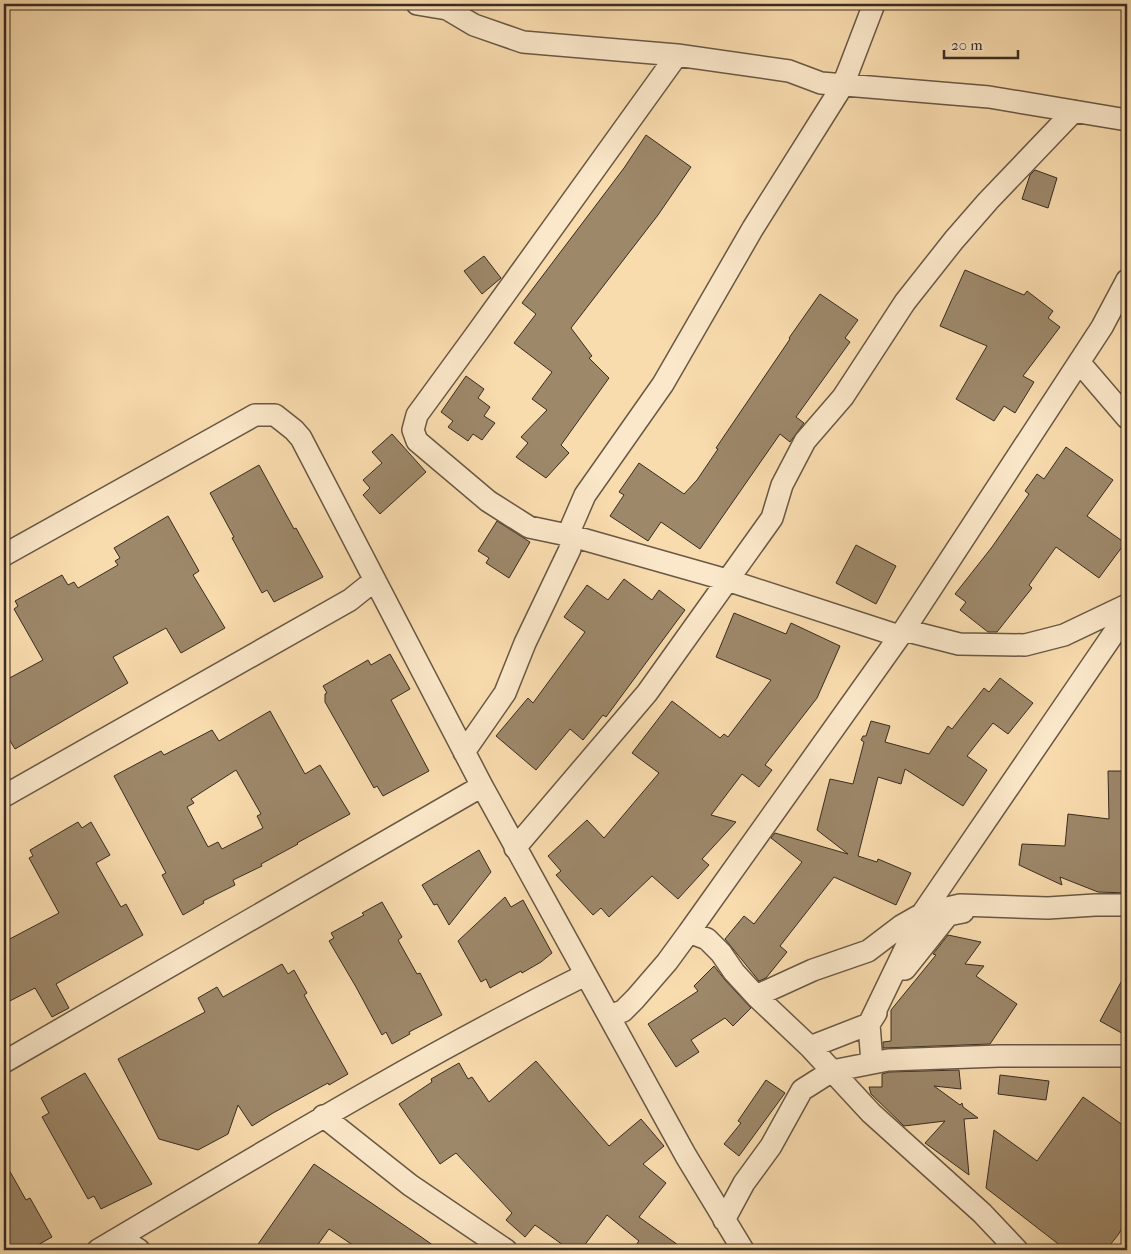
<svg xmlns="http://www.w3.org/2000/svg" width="1131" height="1254" font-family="'IM FELL French Canon',serif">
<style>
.building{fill:#9d886a;stroke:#392c21;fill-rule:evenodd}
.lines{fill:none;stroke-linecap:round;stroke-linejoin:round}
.minor-casing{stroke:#695844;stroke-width:24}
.minor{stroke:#fbe8ca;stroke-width:21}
</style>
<rect width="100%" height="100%" fill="#f9dcae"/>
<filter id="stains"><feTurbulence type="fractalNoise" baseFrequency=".004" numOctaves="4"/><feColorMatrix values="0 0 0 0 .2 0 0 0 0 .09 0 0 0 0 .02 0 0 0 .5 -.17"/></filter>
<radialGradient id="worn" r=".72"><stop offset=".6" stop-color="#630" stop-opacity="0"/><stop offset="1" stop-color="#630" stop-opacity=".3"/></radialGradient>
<path class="building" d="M646,135L691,167L658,215L571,328L592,356L589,358L609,378L561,445L569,453L546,478L516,457L528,443L521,437L547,410L532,399L552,372L514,343L536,314L522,303L624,168Z
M1035,170L1057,178L1048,208L1022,199L1030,175Z
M484,256L501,278L482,294L464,271Z
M965,270L1024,295L1027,291L1053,311L1048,318L1060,327L1023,376L1034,382L1015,413L1004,406L994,421L956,399L987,346L940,326Z
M820,294L858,320L845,338L850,342L796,417L804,423L790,442L780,434L700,549L661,522L648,541L610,516L624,495L619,492L639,463L684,494L697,480L718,449L716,448L790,339L789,338Z
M466,376L484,389L478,398L490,407L484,416L495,423L482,440L473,434L468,441L448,427L453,421L441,412Z
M392,434L426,472L380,514L363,495L370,488L363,480L382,463L372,452Z
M1066,447L1113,480L1087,516L1125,543L1099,578L1056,547L1029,585L1032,588L997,632H988L960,610L966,602L955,594L992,547L1029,494L1025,491L1037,474L1044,479Z
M259,465L294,529L296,528L323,577L274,602L267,590L262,593L232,538L234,537L210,493Z
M168,516L199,571L193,575L225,628L181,653L166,628L113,657L128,683L15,749L4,731V681L43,660L14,609L18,606L15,601L62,575L68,585L74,582L78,588L118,565L115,561L120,558L114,548Z
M497,521L530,542L509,578L486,563L489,558L478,551Z
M856,545L896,566L876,604L836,583Z
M624,579L652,600L659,590L685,610L606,717L603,715L583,740L570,729L536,770L496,736L528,698L533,703L585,632L564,617L587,585L608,600Z
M734,613L786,634L791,623L840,646L817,698L765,765L772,770L759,787L742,774L711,815L736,822L702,859L709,865L678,899L652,876L609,917L601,908L593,915L556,875L561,871L548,856L587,820L604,838L659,773L632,753L672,701L720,738L724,734L728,737L771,680L716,657Z
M390,654L410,689L391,700L429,771L383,796L377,786L374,788L325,702V694L327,693L323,686L368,660L371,665Z
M1000,678L1033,703L1008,734L993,723L967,756L987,770L963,806L905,769L901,784L878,777L858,856L877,862L878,859L911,873L896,905L834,877L780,946L787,952L766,978L759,981L725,939L744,916L754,924L802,862L771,838L775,833L848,854L817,830L830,779L853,784L864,742L861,740L863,736H866L871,721L890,726L885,742L929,754L948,726L952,729L984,688L989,692Z
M270,711L305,774L320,765L350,814L297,843L298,844L261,864L262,866L233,880L235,885L203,901L204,903L183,915L162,875L166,873L114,776L161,751L164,755L212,730L219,741ZM236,770L261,814L257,816L263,828L222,849L218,842L208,847L187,807L194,803L191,799Z
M1108,771H1127V893L1098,892L1060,877L1062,885L1019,865L1022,844L1065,846L1068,814L1109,819Z
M78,822L82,828L91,822L110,855L96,863L121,907L126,904L143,935L56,984L69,1008L52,1017L35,988L4,1004V942L59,913L29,858L33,856L30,850Z
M479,850L491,872L449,925L437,904L434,905L422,885Z
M505,897L511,907L523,900L552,953L541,962L522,973L521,971L490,988L486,979L481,982L458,941Z
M382,902L402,937L398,940L417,974L420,973L442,1015L409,1032L410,1034L392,1044L386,1032L382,1035L356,987L329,941L334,938L331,933L364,915L362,913Z
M948,935L981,942L965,964L984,966L976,976L1017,1004L990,1044L883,1048V1042L891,1041V1010L936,955L933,954Z
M282,964L288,974L294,970L307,993L304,995L348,1074L329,1085L328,1083L273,1113L252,1126L238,1105L228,1134L198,1150L159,1139L118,1059L205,1012L198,998L217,987L223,997Z
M714,966L725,980L751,1008L733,1026L725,1018L691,1040L699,1052L676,1067L648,1024L698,991L694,986Z
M1127,971V1036L1100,1021Z
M536,1061L609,1146L641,1119L664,1146L643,1164L666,1183L639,1217L685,1250H632L639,1241L607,1215L581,1250H570L535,1225L525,1237L506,1220L512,1213L456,1153L440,1164L399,1104L432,1082L431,1079L459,1063L468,1079L472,1077L489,1102Z
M959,1070L961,1089L934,1086L960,1105L962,1103L963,1107L978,1118L964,1119L969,1175L925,1143L945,1121L904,1126L871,1094L869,1087H882V1074L889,1072Z
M85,1073L152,1184L101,1209L94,1196L88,1199L42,1117L49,1113L41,1098Z
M1000,1075L1049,1081L1046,1100L998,1094Z
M766,1080L785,1093L739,1156L724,1144L741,1123L738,1121Z
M1083,1097L1127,1128V1220L1118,1235L1106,1250H1066L986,1188L994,1130L1037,1161Z
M4,1161L26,1200L30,1198L52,1237L29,1250H4Z
M314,1164L414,1232L440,1250H360L329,1229L314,1250H254Z"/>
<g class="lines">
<defs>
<path id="minor" d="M417,4L447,9L474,25L523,42L677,55L789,71L821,83L989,97L1127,120
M677,55L477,333L417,415L413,430L417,441L488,501L529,527L572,536L727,580L899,636
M1079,362L1127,418
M4,555L255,415H275L294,430L301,438L482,786L686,1156L743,1250
M904,630L959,644L1025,645L1064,635L1127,605
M464,752L505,693L525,643L570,549L572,525L585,495L663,384L753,228L843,85L874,4
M4,796L350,600L375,580
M515,848L647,693L772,518L782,485L805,441L843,397L905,302L954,240L988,201L1074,111
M689,932L904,630L1102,327L1127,280
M905,969L948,915L963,912
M756,996L813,970L868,951L901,926L922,914L960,905L1048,908L1095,905H1127
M609,1016L623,1011L635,999L667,962L689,932L707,939L721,953L734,972L756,996L810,1047L871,1113L982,1213L1017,1250
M810,1047L869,1024L876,1013
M4,1062L482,786
M872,1063L869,1024L922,914L1127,614
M323,1116L410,1185L506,1250
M724,1220L744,1183L771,1146L802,1090L832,1071L888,1060L999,1056H1127
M120,1238L139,1250
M98,1250C259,1155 418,1058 585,975"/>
</defs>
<use href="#minor" class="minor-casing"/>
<use href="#minor" class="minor"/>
</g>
<rect width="1131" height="1254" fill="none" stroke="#f9dcae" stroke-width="20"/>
<rect x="5" y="5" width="1121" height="1244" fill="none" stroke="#392c21" stroke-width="2.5"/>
<rect x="10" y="10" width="1111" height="1234" fill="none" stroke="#392c21"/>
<path d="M944 50v8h74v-8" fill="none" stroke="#392c21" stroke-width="2.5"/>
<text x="951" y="50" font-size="15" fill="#392c21" stroke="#fbe8ca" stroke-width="4" paint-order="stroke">20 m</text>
<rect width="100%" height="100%" filter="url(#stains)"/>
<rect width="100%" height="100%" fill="url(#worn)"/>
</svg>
